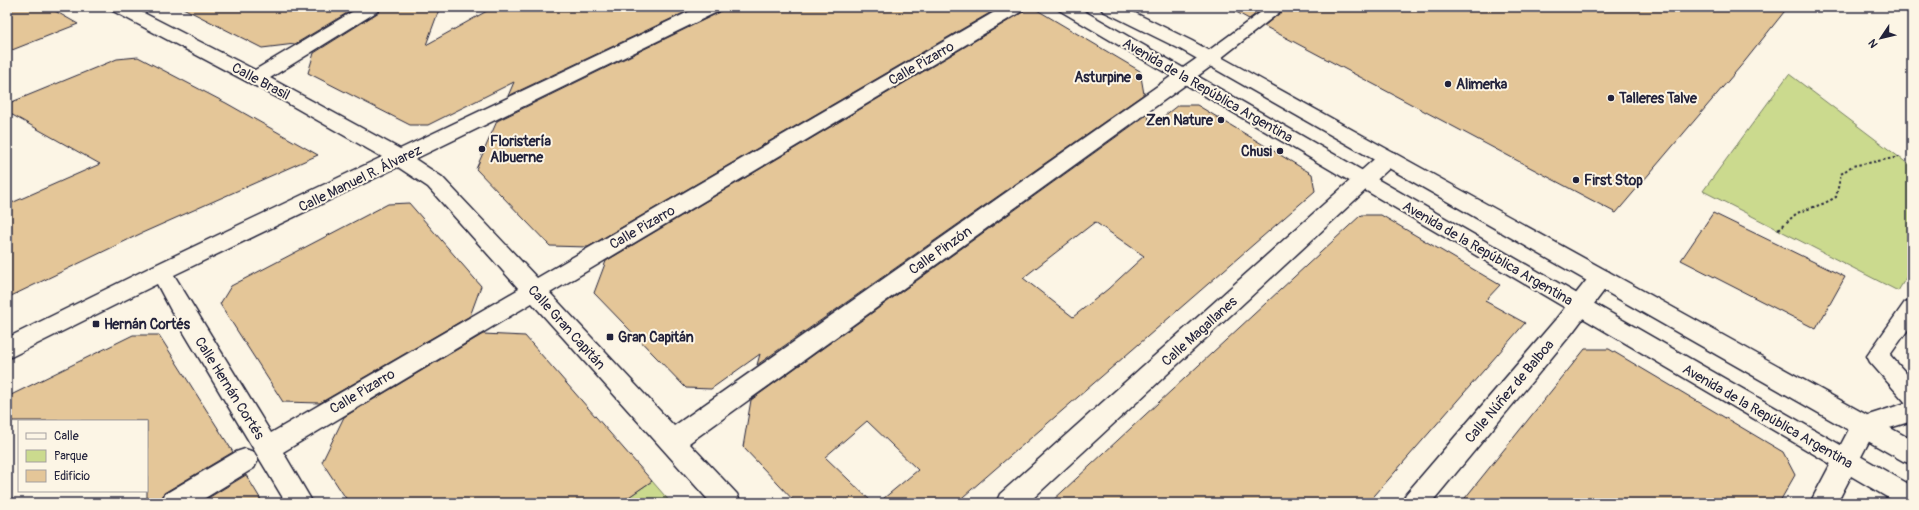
<svg xmlns="http://www.w3.org/2000/svg" width="1919" height="510" font-family="Pangolin,sans-serif">
<style>
.green{fill:#cbda8e;stroke:#767e64}
.building{fill:#e4c698;stroke:#22223b;fill-rule:evenodd}
.lines{fill:none;stroke-linecap:round;stroke-linejoin:round}
.lane-casing{stroke:#22223b;stroke-width:3}
.street-casing{stroke:#22223b;stroke-width:3}
.secondary-casing{stroke:#22223b;stroke-width:3}
.path-far1{stroke:#22223b;stroke-width:2;stroke-dasharray:2.5 2.5;stroke-linecap:butt}
.path{stroke:#22223b;stroke-width:2.5;stroke-dasharray:3.5 3.5;stroke-linecap:butt}
.lane{fill:#fcf5e5;fill-rule:evenodd}
.street{fill:#fcf5e5;fill-rule:evenodd}
.secondary{fill:#fcf5e5;fill-rule:evenodd}
.poi-dot{fill:#22223b;stroke:#fcf5e5;stroke-width:1.5}
.labels{text-anchor:middle;stroke-width:4;stroke-linejoin:round;paint-order:stroke}
.street-label{font-size:14px;fill:#22223b;stroke:#fcf5e5}
.poi-label{font-size:14px;font-weight:bold;fill:#22223b;stroke:#fcf5e5;text-anchor:start}
</style>
<rect width="100%" height="100%" fill="#fcf5e5"/>
<filter id="ink" filterUnits="userSpaceOnUse"><feTurbulence type="fractalNoise" baseFrequency=".025" numOctaves="2"/><feDisplacementMap in="SourceGraphic" scale="8" xChannelSelector="R" yChannelSelector="G"/><feConvolveMatrix kernelMatrix="1 2 1 2 8 2 1 2 1" color-interpolation-filters="sRGB"/></filter>
<g filter="url(#ink)">
<path class="green" d="M1789,74L1912,167V268L1898,291L1703,191Z
M652,481L671,503H620Z"/>
<path class="building" d="M7,7H48L78,24L7,52Z
M181,7H357L295,44L262,48Z
M382,7H440L426,45L494,7H696L508,96L514,82L428,125H410L308,73L314,53L379,12Z
M723,7H1000L588,247L550,246L476,169L497,121L720,12Z
M1026,7H1032L1140,71L1144,94L757,365L760,354L711,389L686,388L594,293L606,261L1023,12Z
M1227,7H1265L1249,19Z
M1287,7H1788L1745,61L1616,213L1264,26Z
M138,57L226,103L318,155L142,233L7,298V205L100,164L7,112V104L117,59Z
M1178,105H1197L1312,174L1315,191L956,503H878L918,470L867,421L825,457L873,503H796L743,447L751,400L1148,114L1150,127ZM1095,222L1144,256L1108,289L1073,317L1023,278Z
M409,203L481,286L470,316L320,403L283,402L220,304L231,286L388,204Z
M1713,213L1845,277L1816,329L1681,260Z
M1361,215H1381L1500,285L1485,301L1525,323L1368,503H1050Z
M483,334L525,336L652,481L620,503H349L322,462L344,417Z
M133,335H159L233,452L164,493L160,503H147V421H7V397Z
M1585,349H1609L1783,452L1795,475L1779,503H1461Z
M246,475L263,503H200Z"/>
<g class="lines">
<defs>
<path id="lane" d="M1057,7H1077L1912,486V503H1897L1059,10Z
M1268,7H1286L1216,62L1210,63L1204,62L1202,58L1204,54Z
M1912,300V324L1890,355L1912,380V421L1864,436L1856,433L1853,426L1856,419L1906,403L1870,362L1867,356L1905,302Z"/>
<path id="street" d="M110,7H132L255,70L360,7H381L378,11L270,78L400,149L699,7H722L719,11L415,159L442,177L537,278L1003,7H1025L1022,11L550,293L674,426L1203,54L1210,52L1217,54L1219,58L1217,62L689,443L737,494L741,503H711L532,303L283,452L313,503H286L174,316L157,284L7,359V338L153,266L382,157L282,100L113,11ZM398,167L428,187L519,289L271,433L174,275Z
M1388,151L1395,153L1398,158L1395,163L1028,503H996L1000,494L1381,153Z
M1601,269L1609,272L1612,278L1609,284L1572,333L1431,503H1402L1406,494L1556,319L1593,272Z
M1864,415L1873,418L1877,426L1837,503H1810L1855,418Z
M245,449L254,452L258,460L254,468L197,503H161L165,494L236,452Z"/>
<path id="secondary" d="M1100,7H1123L1192,41L1912,440V464L1903,461L1180,49L1103,11Z"/>
</defs>
<use href="#lane" class="lane-casing"/>
<use href="#street" class="street-casing"/>
<use href="#secondary" class="secondary-casing"/>
<path class="path-far1" d="M1779,229L1797,213L1825,203L1836,197L1841,174L1852,166L1899,157"/>
<path class="path" d="M1778,229L1780,228"/>
<use href="#lane" class="lane"/>
<use href="#street" class="street"/>
<use href="#secondary" class="secondary"/>
</g>
</g>
<g class="poi-dot">
<circle cx="1139" cy="77" r="4"/>
<circle cx="1448" cy="84" r="4"/>
<circle cx="1611" cy="98" r="4"/>
<circle cx="1221" cy="120" r="4"/>
<circle cx="482" cy="149" r="4"/>
<circle cx="1280" cy="151" r="4"/>
<circle cx="1576" cy="180" r="4"/>
<rect x="92" y="320" width="8" height="8" rx="2"/>
<rect x="606" y="333" width="8" height="8" rx="2"/>
</g>
<g class="labels">
<g class="street-label">
<text transform="translate(921 63) rotate(-30)" y="5">Calle Pizarro</text>
<text transform="translate(261 81) rotate(28)" y="5">Calle Brasil</text>
<text transform="translate(1208 90) rotate(30)" y="5">Avenida de la República Argentina</text>
<text transform="translate(360 178) rotate(-26)" y="5">Calle Manuel R. Álvarez</text>
<text transform="translate(642 227) rotate(-30)" y="5">Calle Pizarro</text>
<text transform="translate(940 250) rotate(-35)" y="5">Calle Pinzón</text>
<text transform="translate(1488 253) rotate(30)" y="5">Avenida de la República Argentina</text>
<text transform="translate(567 327) rotate(48)" y="5">Calle Gran Capitán</text>
<text transform="translate(1199 331) rotate(-42)" y="5">Calle Magallanes</text>
<text transform="translate(230 388) rotate(58)" y="5">Calle Hernán Cortés</text>
<text transform="translate(362 391) rotate(-31)" y="5">Calle Pizarro</text>
<text transform="translate(1509 391) rotate(-50)" y="5">Calle Núñez de Balboa</text>
<text transform="translate(1768 416) rotate(30)" y="5">Avenida de la República Argentina</text>
</g>
<g class="poi-label">
<text x="1131" y="82" text-anchor="end">Asturpine</text>
<text x="1456" y="89">Alimerka</text>
<text x="1619" y="103">Talleres Talve</text>
<text x="1213" y="125" text-anchor="end">Zen Nature</text>
<text x="490" y="146">Floristería<tspan x="490" dy="16">Albuerne</tspan></text>
<text x="1272" y="156" text-anchor="end">Chusi</text>
<text x="1584" y="185">First Stop</text>
<text x="104" y="329">Hernán Cortés</text>
<text x="618" y="342">Gran Capitán</text>
</g>
</g>
<rect width="1919" height="510" fill="none" stroke="#fcf5e5" stroke-width="24"/>
<rect x="12" y="12" width="1895" height="486" fill="none" stroke="#22223b" stroke-width="1.5" filter="url(#ink)"/>
<rect x="18" y="420" width="130" height="72" fill="#fcf5e5" stroke="#a5a1a1"/>
<rect x="26" y="433" width="20" height="6" fill="#fcf5e5" stroke="#a5a1a1"/>
<text x="54" y="440" font-size="12" fill="#22223b">Calle</text>
<rect x="26" y="450" width="20" height="12" fill="#cbda8e" stroke="#a5a1a1"/>
<text x="54" y="460" font-size="12" fill="#22223b">Parque</text>
<rect x="26" y="470" width="20" height="12" fill="#e4c698" stroke="#a5a1a1"/>
<text x="54" y="480" font-size="12" fill="#22223b">Edificio</text>
<g transform="translate(1881 38) rotate(235)" stroke="#fcf5e5" stroke-width="3" paint-order="stroke">
<path d="M0-3L7 15L0 10L-7 15Z" fill="#22223b"/>
<text y="-6" font-size="11" font-weight="bold" text-anchor="middle" fill="#22223b">N</text>
</g>
</svg>
